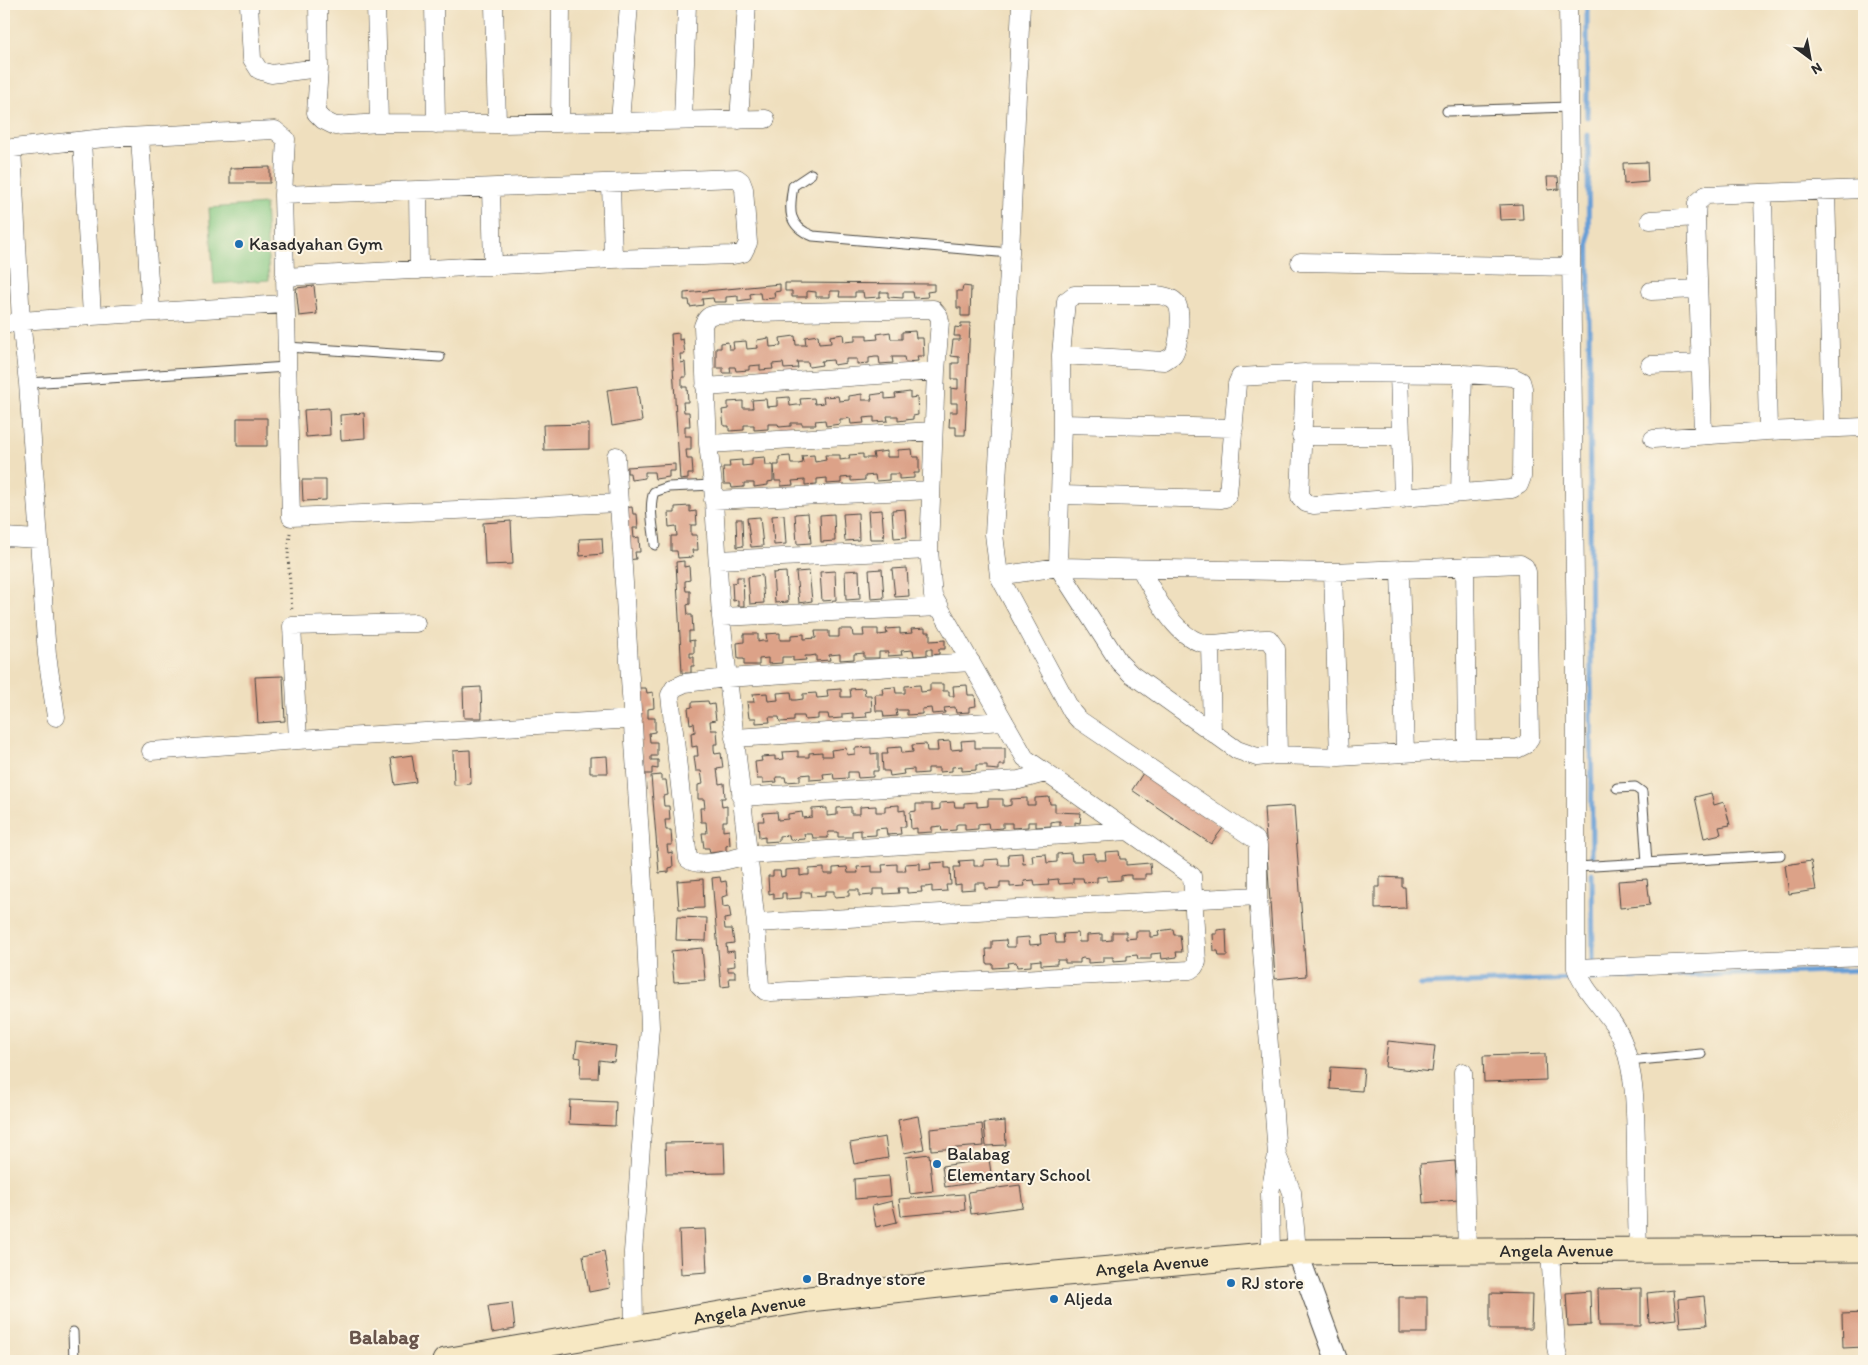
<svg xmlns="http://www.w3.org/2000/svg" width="1868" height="1365" font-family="Itim,sans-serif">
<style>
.green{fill:#84c882;stroke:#587a56}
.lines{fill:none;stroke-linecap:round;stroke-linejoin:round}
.stream{stroke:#679fd6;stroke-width:5}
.building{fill:#dca288}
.service-casing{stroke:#484641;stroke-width:11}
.minor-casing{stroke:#484641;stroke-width:19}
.tertiary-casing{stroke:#484641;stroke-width:23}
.secondary-casing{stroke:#484641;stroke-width:27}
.path{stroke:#484641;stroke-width:3;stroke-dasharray:1 4;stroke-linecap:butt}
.service{stroke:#fff;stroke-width:9}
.minor{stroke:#fff;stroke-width:18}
.tertiary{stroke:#fff;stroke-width:21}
.secondary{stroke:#f7e8c3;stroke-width:25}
.poi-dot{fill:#1f6fb2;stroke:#fcf5e5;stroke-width:2}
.labels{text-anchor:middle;stroke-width:4;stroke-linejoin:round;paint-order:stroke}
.poi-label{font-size:18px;fill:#2b2b2b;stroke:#fcf5e5;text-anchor:start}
.street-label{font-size:18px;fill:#2b2b2b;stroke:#fcf5e5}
.quarter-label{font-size:20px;font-weight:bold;fill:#69554c;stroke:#fcf5e5}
</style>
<rect width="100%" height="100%" fill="#fcf5e5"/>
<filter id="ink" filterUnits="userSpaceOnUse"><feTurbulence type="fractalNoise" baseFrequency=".02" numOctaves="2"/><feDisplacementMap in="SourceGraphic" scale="10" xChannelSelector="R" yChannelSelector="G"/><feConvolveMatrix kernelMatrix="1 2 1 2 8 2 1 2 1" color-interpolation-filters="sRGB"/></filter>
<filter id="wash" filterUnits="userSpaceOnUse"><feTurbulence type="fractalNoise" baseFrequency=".0096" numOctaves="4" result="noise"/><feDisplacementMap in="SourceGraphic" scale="20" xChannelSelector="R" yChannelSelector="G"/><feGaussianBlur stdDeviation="1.12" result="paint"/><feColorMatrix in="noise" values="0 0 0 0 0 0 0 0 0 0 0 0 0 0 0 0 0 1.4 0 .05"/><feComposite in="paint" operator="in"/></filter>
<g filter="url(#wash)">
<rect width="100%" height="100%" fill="#efdfbe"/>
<path class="green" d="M265,204L269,280L214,284L209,208Z"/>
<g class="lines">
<path class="stream" d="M1587,4V117
M1588,135L1592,859
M1592,873L1593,962
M1585,979L1864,970
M1420,985L1572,979"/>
</g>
<g id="blocks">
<path class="building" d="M1647,162L1648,182L1624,184L1623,163Z
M270,167V183H230V168Z
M1547,177H1558L1559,189L1548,190Z
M1522,204L1523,219L1500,220L1499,205Z
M4,241H9L10,263H4Z
M785,283L934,284V291L927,292L928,297L914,298L913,292H903V298L888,297V292H880V297L864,298L863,292H855V297H839L840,291H830V297H816V292L807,291V297H792V291H785Z
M780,284V291L774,292L775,298L761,299L760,293H755L750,294L751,299L738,301V296L726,297V302H714L713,298L702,299L703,305L690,307L689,300H684V293Z
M314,286L317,314L299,316L296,288Z
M963,286L971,287L970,316H961V308H957V291H962Z
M961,323H970L965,435H956V427H949L950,412H957V403H951V388L958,389V379H952V363H959V357L951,356L953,340H960V336H954L955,327L961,328Z
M915,331L916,338H923L924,356H917L918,361L905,362L904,357H892L893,363L880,364L879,357H875L869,358V363L857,364V359H846V363L834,365L833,360L821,361L822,365L809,367L808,362H797L798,368L784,369L783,363L772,364L773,369L760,370V365L749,366V370L736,371L735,367H730L731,373H723V368H716V348H721V343L728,342L729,349H734L733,342L746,341L747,349L758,348L757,340L769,338L770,347L781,346L780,338L795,336L796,345H806L805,337L818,335L819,344L831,343L830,336L843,334L844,342L855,341V335H867V340L878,339L877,334L890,332L891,339H902V332Z
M679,333V340L683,339L685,354H680L681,363L685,362L686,377H682V387H687L688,402H683L684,412H689L690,426H685V436H691V450H686L687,459H692L693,474H688V479L680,480L671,334Z
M637,386L642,421L612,426L607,390Z
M910,392V398L917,397L918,415L913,416V419L898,421V416H887L888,421L874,422V417L863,418L864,423L851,424L850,418L844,419H840V424L826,426L825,420L815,421L816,425H802V423H791V426L779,427L778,424H768V429L754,430V425H744V430L729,431V426H724L722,410L728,409V402L743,401V408H753L752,400L766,399L767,407L777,406V398L789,397L790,406L797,405H801L800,399L814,398L815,404L824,403L823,397L838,396L839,401L849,400V396L862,394V400H872L871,395L885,393V399L896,398L895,394Z
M329,408L330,435L306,437L304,410Z
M364,413L365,438L341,440L340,415Z
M237,418H267V446H237Z
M589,424V449L544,450L543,425Z
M912,449L913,457H919V473H914V478L899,479V474H889V480L876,481L875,475L865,476V480L851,481V477L841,478V483L827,484V478L817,479V484L805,485V480L792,481L793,485L781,486V481H775L774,465H779V457L790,456L791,464H798L803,463L802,456L814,455L815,462L826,460L825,455H840V460L847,459H850L849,455L863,454V458H874L873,453L887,451V457H898V450Z
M765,457L766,465H773V481L768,482V485L754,487V483H744V487L732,488L731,484H724L723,467H730L729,461L742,460V466L752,465V458Z
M675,464V471H669V477L655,479L654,472H645V478L631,480L630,473H627V467Z
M302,480H326V500L303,501Z
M690,506V512L696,511L697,525H691V535H697L698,550H692L693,557L678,558L677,551H671V536H677L676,526L669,527L668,513H675V507Z
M632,507L633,514H637L638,528H633L634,538L639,537L640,552H635L636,559L626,560L623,508Z
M905,509L907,537L894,538L892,510Z
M882,510L884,539H870L868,511Z
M808,513L811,543L797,544L795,514Z
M858,513L859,540L845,541L843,514Z
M834,514L835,541L821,542L820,515Z
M784,515L786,544L774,545L772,516Z
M760,517L763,546L751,547L747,518Z
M736,519H742L743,546L737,547Z
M511,521L513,564L485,565L483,523Z
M602,538L603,554L580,556L579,539Z
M684,561V567L689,566L690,580L685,581V585L686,591H690V604L687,605L688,615H692L693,631H689V641L694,640V653H690V657H694V666H691V673H682L676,562Z
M907,568L909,596L895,597L892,569Z
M882,569L884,598L871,599L869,570Z
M859,570L860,599L846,600L845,571Z
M809,571L812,601L799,603L796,572Z
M835,571L836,600L822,601L820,572Z
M786,572L788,602L775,603L773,573Z
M762,575L764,603L750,604L748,577Z
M737,577H743L744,606H738V600L733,601L732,583L737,582Z
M900,628V634L912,633L911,629L925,628V632H930V641L945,640V649H939V654L932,655V649H927V655L914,656L913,650L901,651L902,655L888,656V652H879V658H864V653L854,654V659L840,660V654L829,655L830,660L816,661V655L810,656H805L806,660L793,661V657H782V663L768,664V658L759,659V665H744V659H738L737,643L744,642V634H758V642L762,641H767L766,634L780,633V640H791V635L804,634V639L816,638L815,631H829V637H839V629H852L853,636H864L863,629H878V635L887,634L886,629Z
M283,676L285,721L258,723L255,677Z
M930,684H943V691H949V696H954L953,686L967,685L968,695H975L976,706L969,707V712L956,713L955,707L944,708L945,713L932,714L931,708L922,709V714L907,715V710H896L897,716L884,717L883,711H876L875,694H883L882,688L895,687L896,693H905V686L920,685L921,692L930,691Z
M481,687L482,718H464L463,688Z
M637,688H646L647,693L653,692L654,708L648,709V718H655V732L649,733L650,742H657V756H651V760H658V769L652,768V774H643Z
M864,688L865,695H871L872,711L866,712L867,717L853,718V713L842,714V718L829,719L828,714H818V719L805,720L804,716H794V721L780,722L779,717H769L770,722L756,723V718H749L747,702H754L753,694L767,693L768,701L778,700L777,693L791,692L792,700H796L803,699V694L816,693L817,698L828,697L827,690L841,689V697H851L850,689Z
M708,701L709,705L714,704L716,720L710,721L711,730H717L718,744H714V749L715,754L721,753L723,768L717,769L719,784L724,783L725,798H721L722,807L727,806V821H723V831L729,830L730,845L726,846V851L710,853L709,848H704L702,833H707L706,822H701L700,808H705L704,799H698V785L703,784L701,771H696L694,756H698L697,746L692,747L691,733L695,732L694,723L690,724L688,708L692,707V702Z
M975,740V748H1005V765H999V770L987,769V765H976V770L962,771V766L952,767V771L939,772V768H928V773L914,774V769L903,770L904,774L890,776L889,771H883L882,754H888L887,748L901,747L902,753L913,752L912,745L926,744L927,751H938L937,742L950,741L951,750L962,749L961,741Z
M871,747V754L878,753V771H873V777L858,778L857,772H848V778L834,779L833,773L823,774L824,779L810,780V774L800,775V781L786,782L785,777H776L777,782L763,783V779H757L755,762L762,761L761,757L775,756V760L784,759L783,752L798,751V757H809V753L822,752V756H832L831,750L846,748L847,755L855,754V748Z
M470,750L471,784L454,785L453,751Z
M412,755L416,782L395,785L391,758Z
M607,756L608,773H590V757Z
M1143,773L1223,828L1211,844L1132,790Z
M661,775V780H666L668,795L663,796L664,806H669L670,820H665L666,830H671L672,845H667L668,853L672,852L673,867L669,868V872L659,873L651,776Z
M1711,793L1714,805L1724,802L1730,825L1719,827L1721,834L1704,838L1695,797Z
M1049,797L1050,804H1055V812L1081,813L1080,823L1075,822V828H1060V821H1056L1051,822V826L1036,827V822H1028V827L1012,828V823H1003V828L989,829L988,823L978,824V829L965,830V824H958L956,825V830L942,831L941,826L932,827V832L917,833V828L911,829L910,812L916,811V804H932V810L940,809V803L954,802L955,807H964V803L977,802V807L988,806V799H1003V806H1007L1011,805V799L1027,798V805H1035V798Z
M899,805V811L905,810L906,827H900L901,834L887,835L886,828L876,829V835L861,836V830L852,831V837H838V832H828V838H813L812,834H804L805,839L790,840L789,835L779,836V841L765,842V837L759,838L758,821H764L763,813L777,812L778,820L788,819V814L802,812L803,818L812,817V809L827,808V816L837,815V808L851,807V814H860V807L876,806V812H885V806Z
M1294,806L1306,976L1275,979L1264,808Z
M1119,851L1120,859H1126V865L1150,863L1151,874H1145V879H1131V875H1126L1121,876V880L1107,881V876L1101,877H1097V882L1084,883L1083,878H1073V883L1059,884L1058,879L1048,880L1049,885L1035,886L1034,880L1024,881L1025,886L1010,887V882H1000V888L985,889V883H975V889L961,890V884L955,885L954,867H960L959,861L974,860V866H984V860L998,859L999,865H1009L1008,854L1022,853L1023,864L1033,863L1032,855L1046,854L1047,863L1057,862V854L1071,853L1072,861H1082L1081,854L1095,853V860H1106L1105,852Z
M1811,861L1816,890L1789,894L1785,865Z
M945,862V868H950L951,885H946L947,891L932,892V886L926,887H921L922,892L907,893V888H898L899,893L884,894V889H873V895L859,896V890H849V896L834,897V891H825V896L811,897L810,892H801V898L786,899V893H782V898L774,899V893L769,894L768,876H773V871H780L781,877L785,876V870L800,869V876L805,875H809V869L824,868V874H833V868L847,867L848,873H858L857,867L872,866V872H883L882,865L897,864V871H906L905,864L920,863V870L931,869L930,863Z
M720,877L721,882L726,881L728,895L722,897L723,907L729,906L731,918L724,919L725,929H732L734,943L726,944L727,952L734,951L735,966L728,967V971H735V978H729L730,986L721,987L712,878Z
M1380,877L1402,878V887H1405L1406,908L1375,909V887H1380Z
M703,879L704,908L679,909L677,881Z
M1647,879L1650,905L1620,908L1618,881Z
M677,917L707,918L706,941L676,940Z
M1173,929L1174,935H1180L1182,952H1176L1177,957L1162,959L1161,953L1151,954V959H1138L1137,955L1127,956V960L1113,961V957H1103V962L1088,963V959L1083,958L1080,959V963H1065V960H1057V964L1041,965V960L1031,961V966L1017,967L1016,962L1007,963L1008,967L993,968V964H987L986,949H992V941L1006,940L1007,947H1015V938L1029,937L1030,945L1041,944L1040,935L1055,934L1056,943H1064L1063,934L1078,933L1079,942H1087V935L1102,934V941L1112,940V932H1126V939L1136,938V931H1150V937H1153L1159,936L1158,931Z
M1226,929L1227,956H1219L1218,951H1214L1213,934H1217V930Z
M702,948L705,980L674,982L671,951Z
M577,1041L616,1046L614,1062L599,1060L598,1078H580L581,1058L575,1057Z
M1388,1041L1435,1046L1432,1072L1385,1067Z
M1545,1054L1546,1080L1484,1082L1483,1056Z
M1331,1067L1364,1069L1362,1091L1330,1089Z
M570,1100L616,1102L615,1126L569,1124Z
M918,1116L924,1149L904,1153L898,1120Z
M1005,1121L1006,1145L986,1146L984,1123Z
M982,1124L984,1146L931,1150L930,1129Z
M885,1137L888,1158L854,1164L850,1143Z
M724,1142L725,1173L666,1174L665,1143Z
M929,1154L933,1191L910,1194L906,1157Z
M989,1159L992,1180L945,1187L942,1166Z
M1455,1161L1458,1200L1423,1203L1420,1164Z
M889,1176L891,1196L855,1199L854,1179Z
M1020,1185L1023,1207L971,1214L968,1192Z
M964,1194L965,1210L901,1216L899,1199Z
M892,1201L897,1222L876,1227L872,1206Z
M705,1229L707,1272L681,1274L679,1230Z
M604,1251L610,1288L589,1292L583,1255Z
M1641,1288V1326H1599L1598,1289Z
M1673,1290L1676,1319L1649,1322L1647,1293Z
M1590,1291L1591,1325L1568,1326L1566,1293Z
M1490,1293L1532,1294L1531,1329H1490Z
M1704,1296L1707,1325L1680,1327L1678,1299Z
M1399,1297H1427V1333H1399Z
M512,1303L515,1329L492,1333L488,1306Z
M1863,1313L1864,1347L1843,1348L1842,1314Z"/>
</g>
</g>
<g filter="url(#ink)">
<use href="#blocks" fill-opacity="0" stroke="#484641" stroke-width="1"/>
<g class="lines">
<defs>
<path id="service" d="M1447,111L1569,107
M811,174L793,186C789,210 787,226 813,236L1010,253
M287,347L440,357
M28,383L287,367
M655,545C654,529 648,507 654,492L668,487L713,485
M1617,788L1635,787L1642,792L1647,863
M1577,867L1780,855
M1629,1061L1701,1054
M73,1332L74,1361"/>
<path id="minor" d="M249,4L252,59L259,70L271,74L319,68
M318,4L319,68L316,113L323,120L335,126L379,123L497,124L766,119
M376,4L379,123
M434,4L436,124
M494,4L497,124
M1021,4L1010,253L994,534L999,576L1072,712L1078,719L1256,840L1258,845V896L1277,1155
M1568,4L1576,661V968C1586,997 1614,1015 1624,1045C1636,1080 1635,1111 1636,1147C1636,1181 1637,1216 1638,1250
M739,120L747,4
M683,121L687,4
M620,122L629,4
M560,123L561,4
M140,137L151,312
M82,141L92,316
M12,148L21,321L28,383L47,655L56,717
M4,149L104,138L275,130L286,139L283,195L291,517L619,503
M611,183L613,259
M491,188L493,266
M418,190L419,270
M1826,191L1832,428
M1763,193L1768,431
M283,195L737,178L741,181L744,189L748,243L743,253L733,255L613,259L284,277
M1650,220L1696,217
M1300,262L1571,267
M1651,291L1698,289
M933,309L939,316L940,321L936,371L929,550L933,596L1025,758L1192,876L1197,962L1194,967L1190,970L771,992L765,991L760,986L756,923L721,617L713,485L708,444L703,326C706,317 709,315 718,314Z
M4,325L21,321L92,316L284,304
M1650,365L1700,363
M1399,374L1403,499
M705,387L936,371
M1062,424L1234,428
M1703,435L1696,217L1697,203L1706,195L1864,189
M1301,436H1400
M1653,439L1768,431L1864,427
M708,444L933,431
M616,456L645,916L650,1027L633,1252L634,1329
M1460,493L1463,374
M1060,495L1221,499L1225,498L1228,494L1237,384L1240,377L1305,373L1463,374L1513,377L1521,381L1523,388L1522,477L1519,485L1512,489L1314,505L1306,503L1300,497L1305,373
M713,500L931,490
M4,537L39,539
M718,560L929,550
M1465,566L1467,749
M1141,570C1156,595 1177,645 1212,644C1231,643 1249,638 1269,639L1276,649L1278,755
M1400,570L1405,753
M1333,572L1339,757
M999,576L1058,567L1333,572L1520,564L1525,567L1527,572L1530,738L1525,745L1517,749H1467L1339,757L1278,755L1257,757L1237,750L1131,674L1119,662L1058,567L1062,424L1061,355L1066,301L1074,295H1157C1164,296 1173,297 1177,304C1182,313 1179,348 1173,355C1171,357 1167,359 1164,361L1061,355
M721,617L940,607
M1210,644L1212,732
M971,662L727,678L685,683L674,688L670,695L688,859C699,869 734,858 748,855L1128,831
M734,738L1004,721
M298,740L292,626L416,623
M151,751L298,740L633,719
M741,797L1019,780L1045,773
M756,923L1258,896
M1576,968L1864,956
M1463,1072L1467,1252
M1550,1251L1556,1347L1559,1361
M1271,1255L1270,1193L1277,1155L1292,1192L1297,1252"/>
<path id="tertiary" d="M1297,1252L1337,1361"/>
<g id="secondary">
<path id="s1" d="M445,1361L809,1299L967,1282L1297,1252L1864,1249"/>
</g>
</defs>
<use href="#service" class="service-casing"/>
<use href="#minor" class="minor-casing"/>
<use href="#tertiary" class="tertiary-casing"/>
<use href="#secondary" class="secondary-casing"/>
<path class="path" d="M290,533L288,556L292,611"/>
<use href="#service" class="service"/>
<use href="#minor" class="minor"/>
<use href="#tertiary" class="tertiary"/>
<use href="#secondary" class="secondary"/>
</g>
</g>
<g class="poi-dot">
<circle cx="239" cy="244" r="5"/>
<circle cx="937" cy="1164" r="5"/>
<circle cx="807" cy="1279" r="5"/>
<circle cx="1231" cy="1283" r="5"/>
<circle cx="1054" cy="1299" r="5"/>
</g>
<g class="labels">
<g class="poi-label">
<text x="249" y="250">Kasadyahan Gym</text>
<text x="947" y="1160">Balabag<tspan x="947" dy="21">Elementary School</tspan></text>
<text x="817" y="1285">Bradnye store</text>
<text x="1241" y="1289">RJ store</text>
<text x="1064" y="1305">Aljeda</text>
</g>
<g class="street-label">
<text dy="6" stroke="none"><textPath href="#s1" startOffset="1119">Angela Avenue</textPath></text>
<text dy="6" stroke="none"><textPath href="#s1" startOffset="714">Angela Avenue</textPath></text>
<text dy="6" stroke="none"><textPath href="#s1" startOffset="309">Angela Avenue</textPath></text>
</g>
<g class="quarter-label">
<text x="384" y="1344">Balabag</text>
</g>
</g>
<rect width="1868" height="1365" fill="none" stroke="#fcf5e5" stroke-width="20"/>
<g transform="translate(1810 58) rotate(148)" stroke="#fcf5e5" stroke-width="4" paint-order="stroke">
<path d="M0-4L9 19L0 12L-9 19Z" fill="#2b2b2b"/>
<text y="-8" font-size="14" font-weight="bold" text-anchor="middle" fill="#2b2b2b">N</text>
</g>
</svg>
